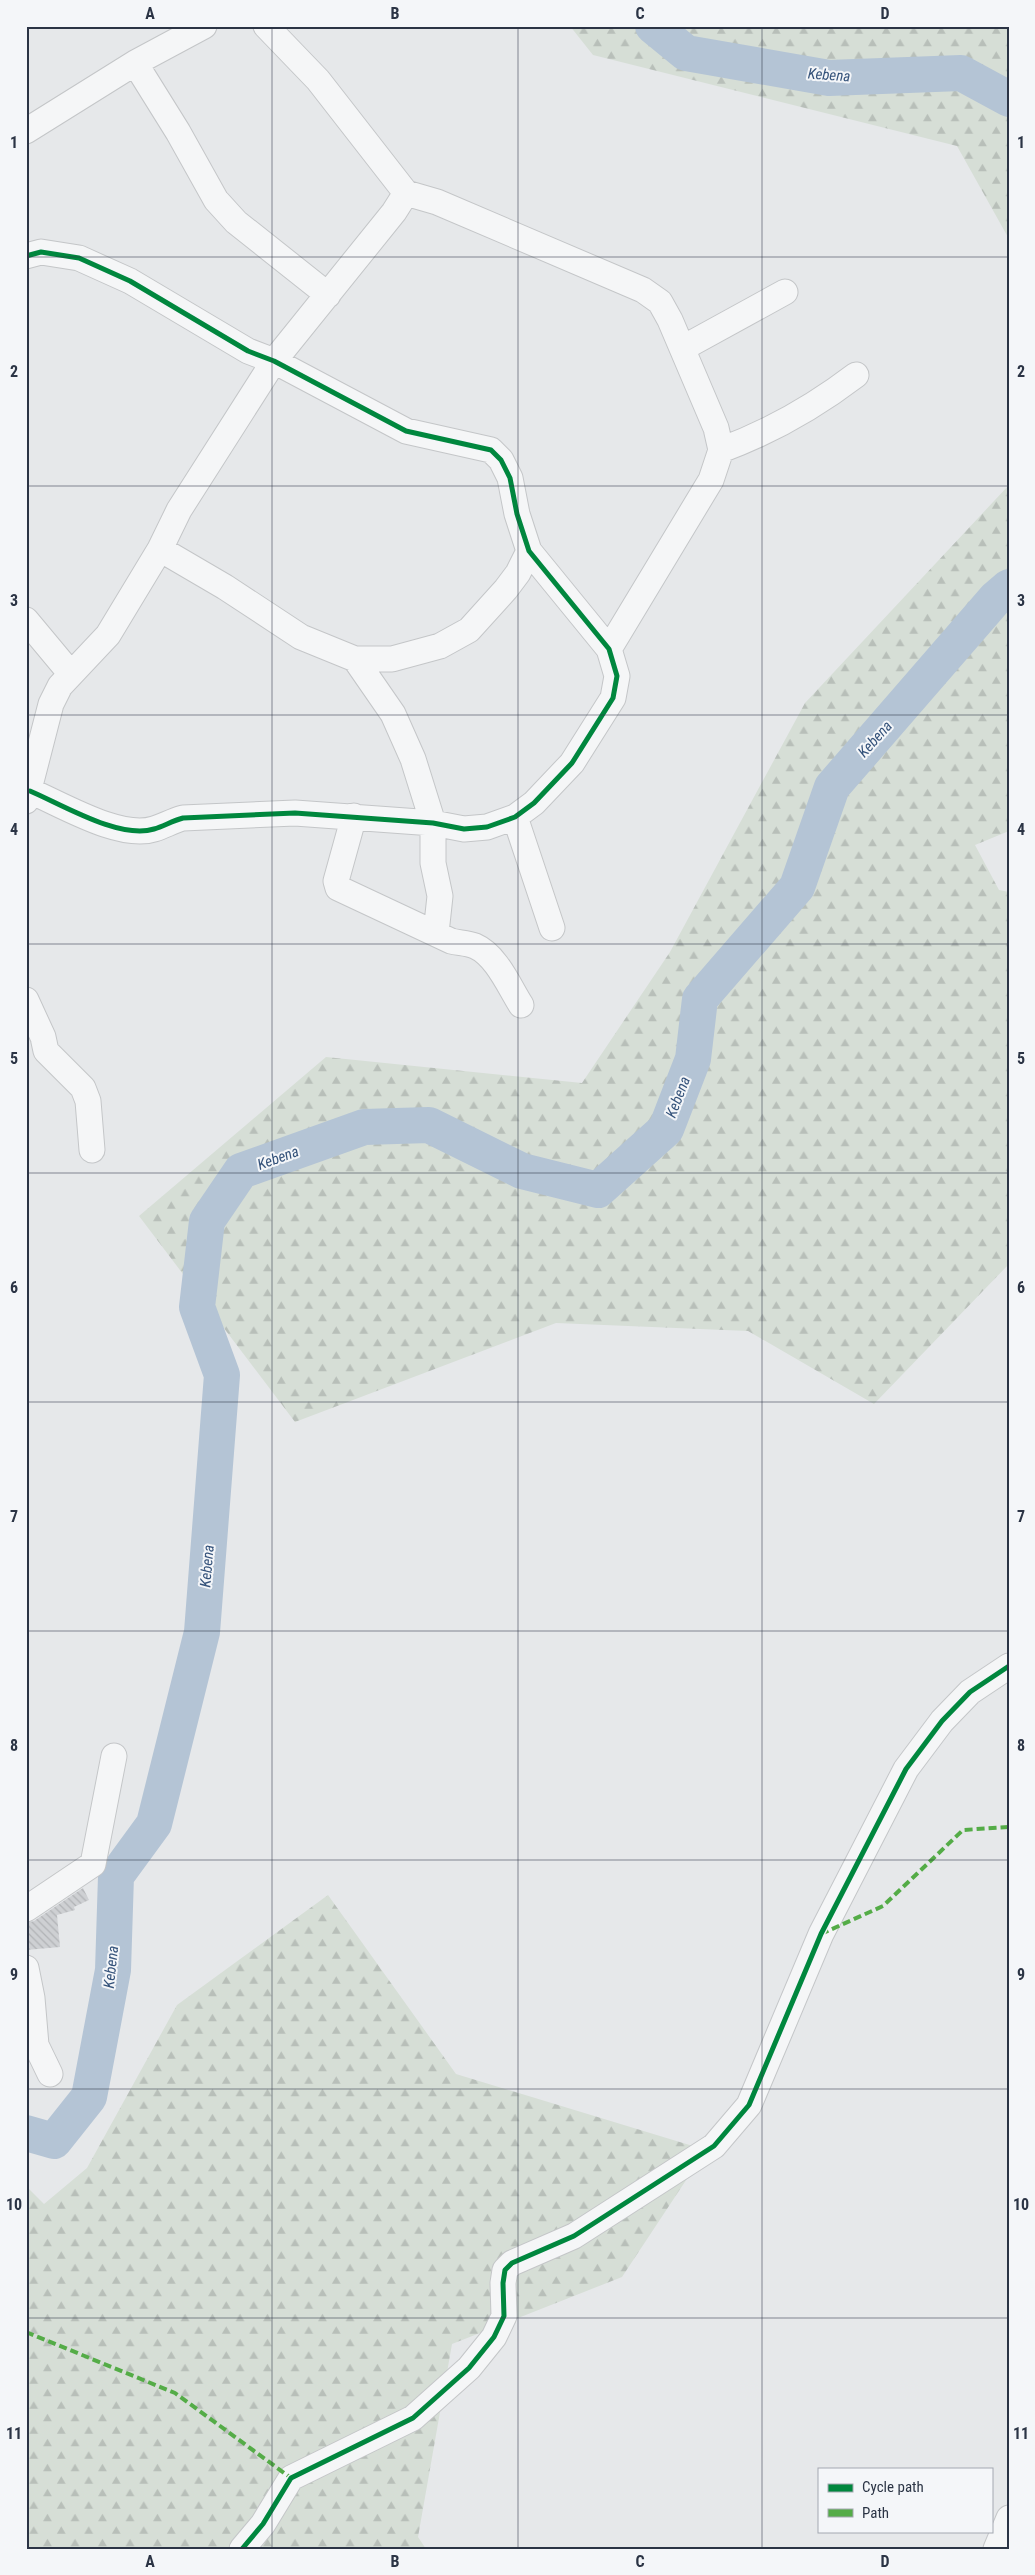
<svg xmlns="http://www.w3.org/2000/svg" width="1035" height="2575" font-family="'Roboto Condensed',sans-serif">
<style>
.forest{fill:url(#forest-firs)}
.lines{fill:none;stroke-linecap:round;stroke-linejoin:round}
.river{stroke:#b4c4d5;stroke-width:36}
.building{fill:url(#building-back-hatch)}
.minor-casing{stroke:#c4c6c8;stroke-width:27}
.minor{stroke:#f5f6f7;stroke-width:25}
.quiet{stroke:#54ac47;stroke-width:4;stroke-dasharray:8 4;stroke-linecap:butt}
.cycleway-casing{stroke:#f4f6f9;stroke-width:8}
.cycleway{stroke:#00873e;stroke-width:5}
.grid{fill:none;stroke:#2b3445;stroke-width:1;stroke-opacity:0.55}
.labels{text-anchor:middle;stroke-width:4;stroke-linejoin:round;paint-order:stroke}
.water-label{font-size:15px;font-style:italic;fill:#34527a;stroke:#f4f6f9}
.neatline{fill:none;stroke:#2b3445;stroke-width:2}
.grid-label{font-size:16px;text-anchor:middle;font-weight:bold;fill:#2b3445}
</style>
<defs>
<pattern id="forest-firs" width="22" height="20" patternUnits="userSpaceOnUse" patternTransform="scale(1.25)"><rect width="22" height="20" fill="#d6ded6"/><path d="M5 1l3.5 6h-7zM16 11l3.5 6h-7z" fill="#b8bfb9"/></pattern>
<pattern id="building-back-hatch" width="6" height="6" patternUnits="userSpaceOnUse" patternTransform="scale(1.25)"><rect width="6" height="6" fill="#ced0d3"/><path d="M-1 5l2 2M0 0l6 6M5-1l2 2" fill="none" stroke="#b1b3b6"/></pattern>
</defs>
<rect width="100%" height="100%" fill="#e6e8ea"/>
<path class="forest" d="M570,26H1009V239L957,146L593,55Z
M1009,485V831L975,845L999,890L1009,892V1264L874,1404L748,1331L556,1323L295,1422L139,1216L326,1057L582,1083L670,952L805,703Z
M328,1895L456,2074L706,2150L622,2277L452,2344L418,2537L426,2549H26V2186L44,2204L87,2168L177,2005Z"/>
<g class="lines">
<path class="river" d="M653,26L686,53L829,78L961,73L1009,99
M26,2133L54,2141L89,2097L113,1970L116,1876L154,1824L202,1632L222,1375L197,1307L207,1221L241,1171L364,1127L429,1125L522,1171L598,1190L666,1129L693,1059L700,999L797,887L832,787L995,599L1009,587"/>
</g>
<path class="building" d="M83,1888L89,1900L74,1907L75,1910L57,1915L60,1947L26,1950V1923L34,1921Z"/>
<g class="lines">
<defs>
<path id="minor" d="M135,63L178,132L216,200L236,222L328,295
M26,131L135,63L204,26
M406,193L437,202L643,290L660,302L670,320L716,428L721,450L711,480L609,649
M26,256L41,252L79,258L130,281L248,351L274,361L406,431L491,450L501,460L510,478L517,514L529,551L609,649L617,676L613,698L572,763L534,803L515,817L487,827L464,829L433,823L295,813L183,818C172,821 164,826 154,829C120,840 61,804 30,791
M683,348L785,292
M721,450C770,432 814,407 856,375
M160,549L225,587L301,637L355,659H392L440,646L469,630L506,589L518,573L529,551
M26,620L71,674
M355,659L393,714L413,759L433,823V863L440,896L436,933
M26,801L51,704L60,686L108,635L160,549L179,510L274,361L394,212L406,193L318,80L266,26
M354,816L336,881L338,888L451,941C459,943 467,943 475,946C496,955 509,986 521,1005
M515,817L552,928
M26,1000L43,1037L46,1051L83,1088L88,1101L92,1150
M26,1909L93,1864L114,1756
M26,1968L32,1998L36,2045L50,2074
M242,2549L263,2524L291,2478L413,2418L469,2368L494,2337L504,2316L503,2283L505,2270L512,2263L574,2236L714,2146L749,2105L821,1934L906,1769L942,1721L970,1692L1009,1666
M996,2549L1009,2518"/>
</defs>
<use href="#minor" class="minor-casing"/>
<use href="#minor" class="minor"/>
<path class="quiet" d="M821,1934L883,1906L963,1830L1009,1827
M26,2332L175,2393L291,2478"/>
<defs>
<path id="cycleway" d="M26,256L41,252L79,258L130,281L248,351L274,361L406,431L491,450L501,460L510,478L517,514L529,551L609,649L617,676L613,698L572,763L534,803L515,817L487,827L464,829L433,823L295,813L183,818C172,821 164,826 154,829C120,840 61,804 30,791
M242,2549L263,2524L291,2478L413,2418L469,2368L494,2337L504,2316L503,2283L505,2270L512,2263L574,2236L714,2146L749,2105L821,1934L906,1769L942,1721L970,1692L1009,1666"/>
</defs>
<use href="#cycleway" class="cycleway-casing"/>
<use href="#cycleway" class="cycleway"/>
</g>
<path class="grid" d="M272,26V2549M518,26V2549M762,26V2549M26,257H1009M26,486H1009M26,715H1009M26,944H1009M26,1173H1009M26,1402H1009M26,1631H1009M26,1860H1009M26,2089H1009M26,2318H1009"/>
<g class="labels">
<g class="water-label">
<text transform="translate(829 75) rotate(4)" y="5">Kebena</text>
<text transform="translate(875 739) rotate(-48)" y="5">Kebena</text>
<text transform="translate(678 1097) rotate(-69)" y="5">Kebena</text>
<text transform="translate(278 1158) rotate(-20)" y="5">Kebena</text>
<text transform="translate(207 1566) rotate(-85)" y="5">Kebena</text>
<text transform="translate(111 1967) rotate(-84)" y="5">Kebena</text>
</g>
</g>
<rect width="1035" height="2575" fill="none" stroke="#f4f6f9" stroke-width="55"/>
<rect x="818" y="2468" width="175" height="65" fill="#f4f6f9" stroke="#a4a8b1"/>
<rect x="828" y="2484" width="25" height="8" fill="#00873e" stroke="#a4a8b1"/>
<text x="862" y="2492" font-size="15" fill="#2b3445">Cycle path</text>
<rect x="828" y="2509" width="25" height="8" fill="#54ac47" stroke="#a4a8b1"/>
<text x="862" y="2518" font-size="15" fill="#2b3445">Path</text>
<rect x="28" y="28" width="980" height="2520" class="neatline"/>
<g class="grid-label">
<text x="150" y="19">A</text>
<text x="395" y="19">B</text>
<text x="640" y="19">C</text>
<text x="885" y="19">D</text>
<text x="14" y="148">1</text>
<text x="1021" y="148">1</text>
<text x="14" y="377">2</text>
<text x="1021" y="377">2</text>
<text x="14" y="606">3</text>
<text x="1021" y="606">3</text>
<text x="14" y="835">4</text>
<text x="1021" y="835">4</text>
<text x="14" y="1064">5</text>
<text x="1021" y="1064">5</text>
<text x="14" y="1293">6</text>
<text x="1021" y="1293">6</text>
<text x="14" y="1522">7</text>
<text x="1021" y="1522">7</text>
<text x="14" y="1751">8</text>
<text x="1021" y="1751">8</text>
<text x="14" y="1980">9</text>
<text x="1021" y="1980">9</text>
<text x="14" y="2210">10</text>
<text x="1021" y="2210">10</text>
<text x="14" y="2439">11</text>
<text x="1021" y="2439">11</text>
<text x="150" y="2567">A</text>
<text x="395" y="2567">B</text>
<text x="640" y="2567">C</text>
<text x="885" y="2567">D</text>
</g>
</svg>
